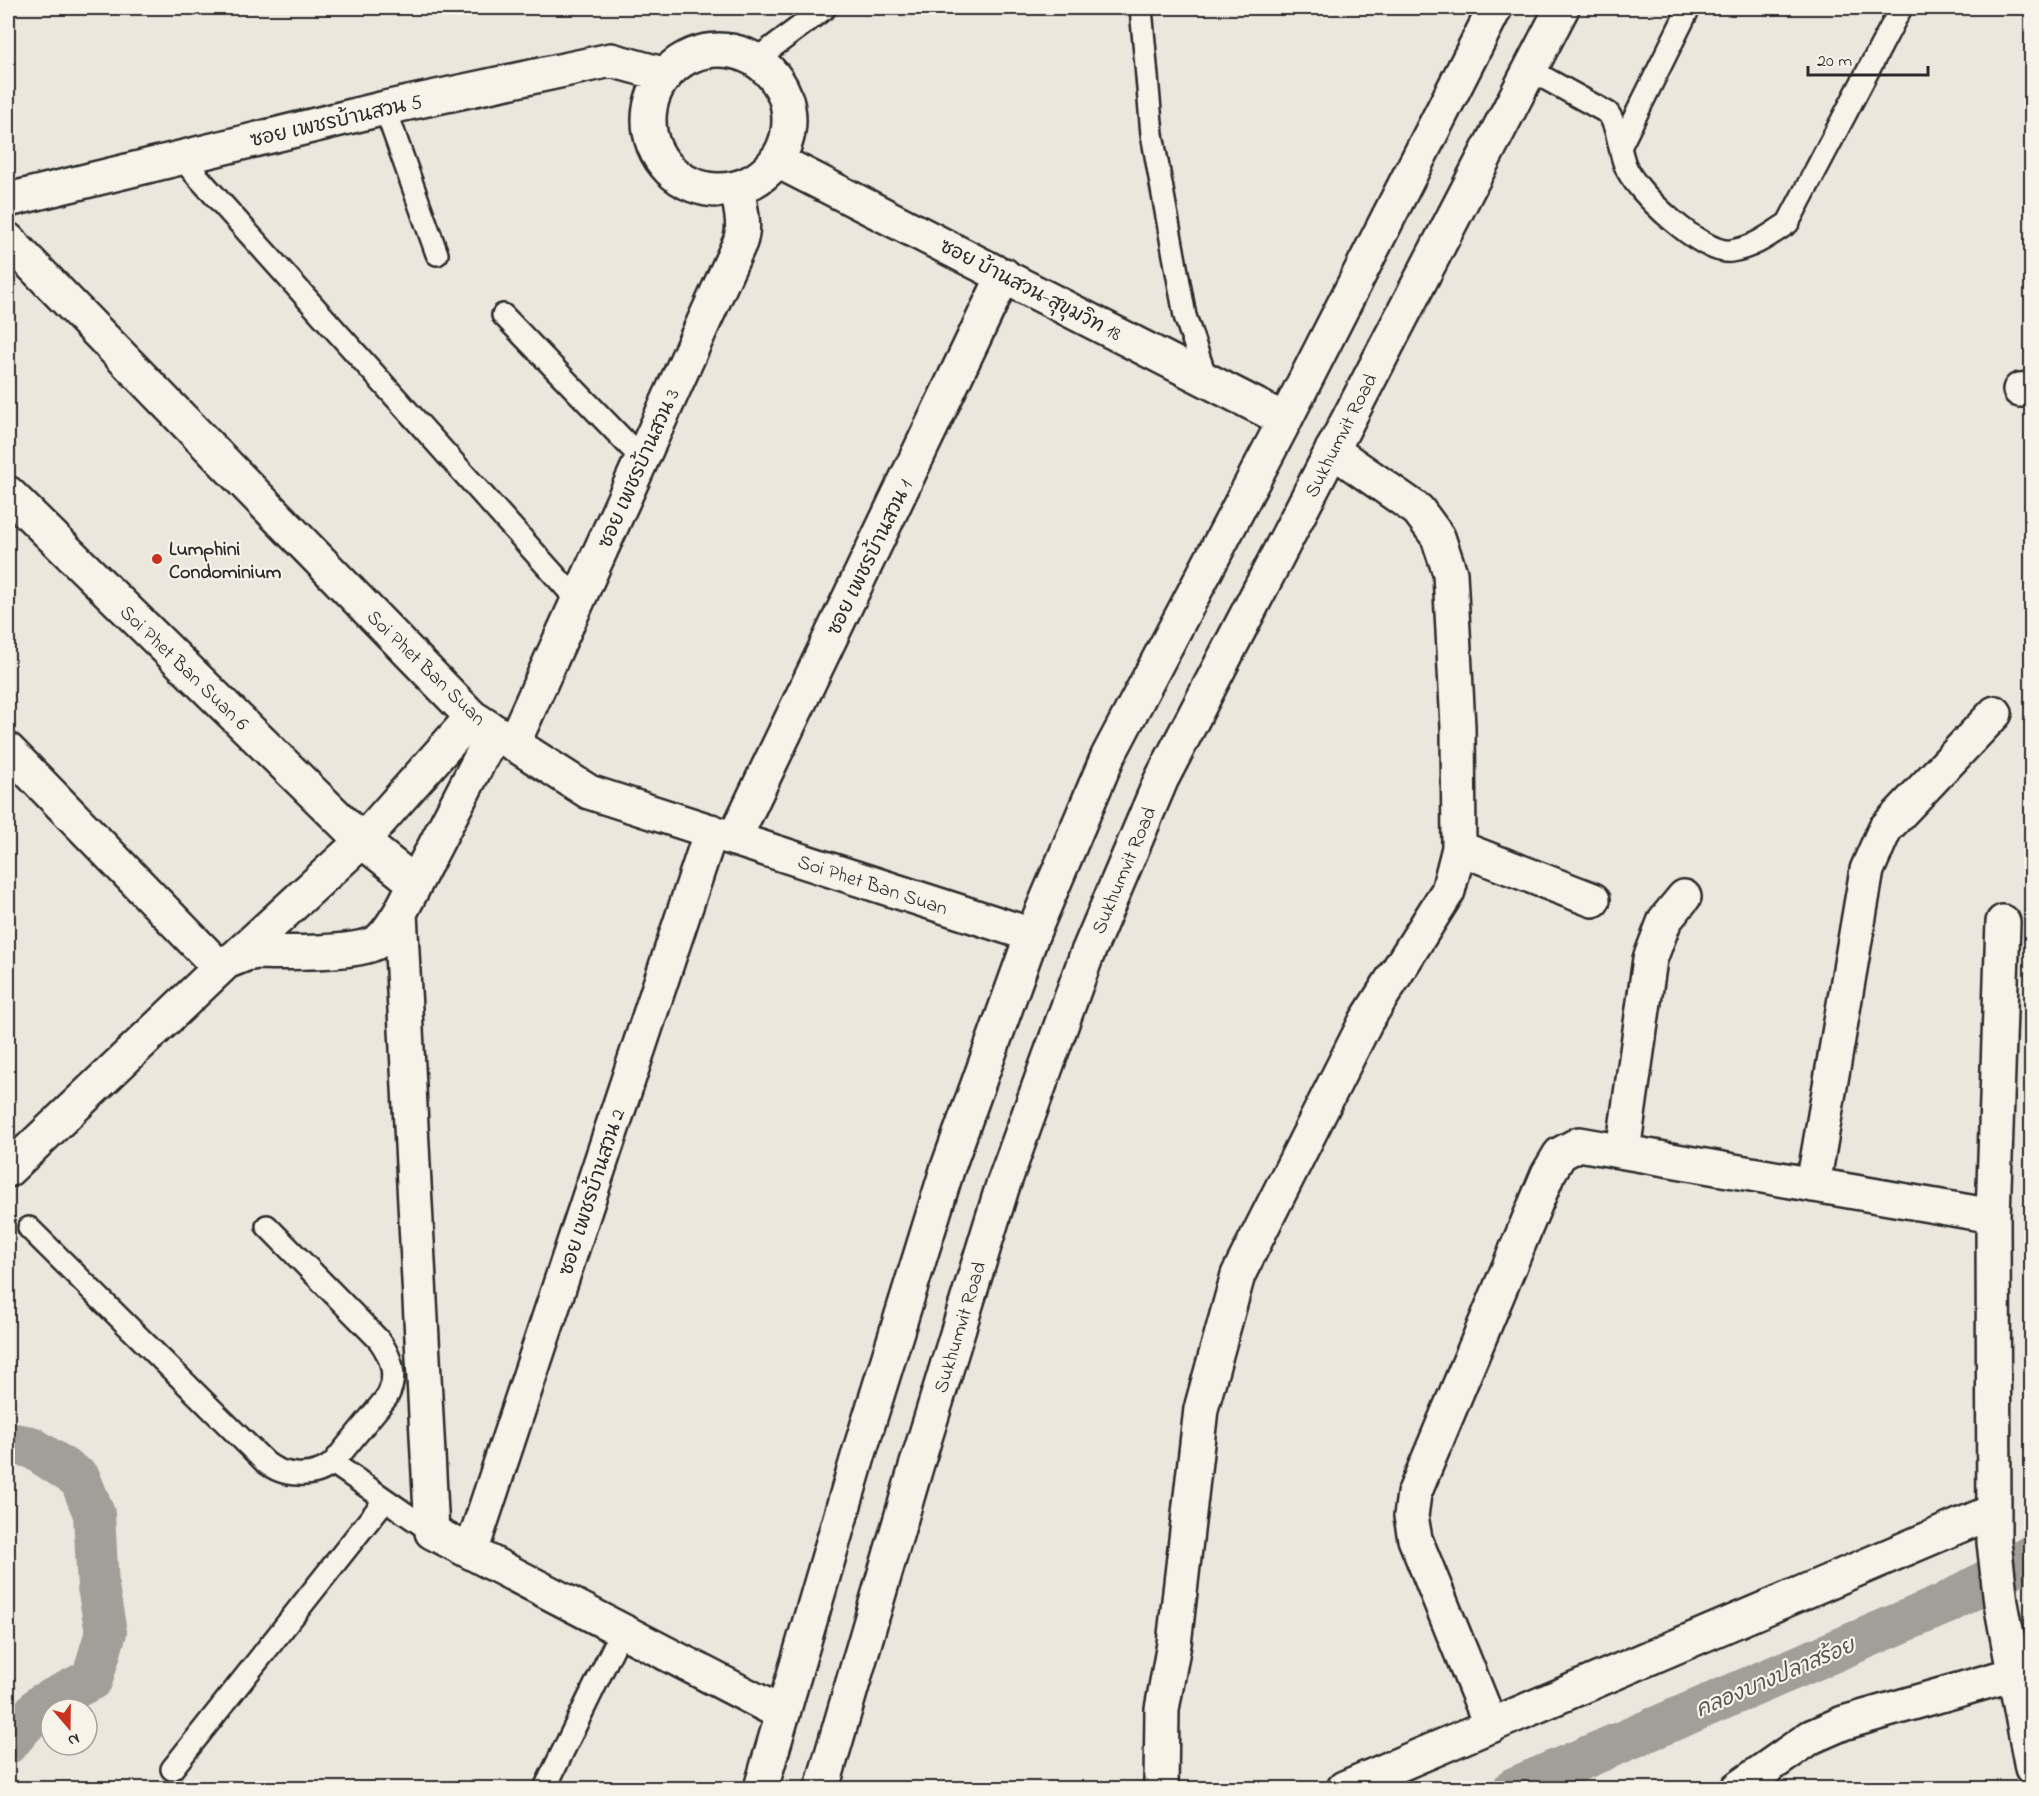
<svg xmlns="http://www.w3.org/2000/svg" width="2039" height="1796" font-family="'Indie Flower','Playpen Sans Thai',sans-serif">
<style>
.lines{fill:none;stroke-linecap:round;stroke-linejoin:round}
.canal{stroke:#a29f98;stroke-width:42}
.lane-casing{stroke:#2b2b2b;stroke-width:26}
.street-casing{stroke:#2b2b2b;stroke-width:38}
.primary-casing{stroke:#2b2b2b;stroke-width:38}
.lane{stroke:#f7f3e8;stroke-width:21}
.street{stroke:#f7f3e8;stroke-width:33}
.primary{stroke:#f7f3e8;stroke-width:33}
.poi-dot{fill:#c8321e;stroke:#f7f3e8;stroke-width:2}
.labels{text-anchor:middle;stroke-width:4.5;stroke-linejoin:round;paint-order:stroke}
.street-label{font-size:20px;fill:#2b2b2b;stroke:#f7f3e8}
.poi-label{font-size:20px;font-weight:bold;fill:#2b2b2b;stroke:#f7f3e8;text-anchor:start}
.water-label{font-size:21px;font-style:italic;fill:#555451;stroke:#f7f3e8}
</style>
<rect width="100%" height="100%" fill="#ebe7dd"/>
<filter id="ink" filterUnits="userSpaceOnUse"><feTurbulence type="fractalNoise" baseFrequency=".0167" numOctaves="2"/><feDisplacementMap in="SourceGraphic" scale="12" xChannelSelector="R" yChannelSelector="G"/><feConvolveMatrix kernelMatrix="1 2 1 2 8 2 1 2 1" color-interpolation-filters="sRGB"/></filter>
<g filter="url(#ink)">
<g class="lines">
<path class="canal" d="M8,1443L31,1447L80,1479L94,1514L98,1587L106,1632L92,1679L41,1705L8,1743
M1514,1788L1945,1604L2032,1556"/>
<defs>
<path id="lane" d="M1141,8L1152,134L1185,316L1206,378
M755,60L825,8
M1530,70L1608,113C1619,128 1618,147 1625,165C1634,191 1703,255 1731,251C1753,248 1770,235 1788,223L1901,8
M385,108L437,254
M1620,147L1689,8
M181,158L578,601
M503,315L642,459
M29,1228L265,1462C283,1477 314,1479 333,1463L387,1397C398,1377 392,1358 379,1340L267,1226
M333,1463L432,1532
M172,1769L385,1500
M545,1788L622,1630"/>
<path id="street" d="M649 120a70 70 0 1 1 140 0a70 70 0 1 1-140 0Z
M776,160L1285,420
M8,200L385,108L611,60L666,75
M8,240L472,717L589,792L1032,935
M2020,390L2032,389
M8,493L362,841L415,883
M513,744L740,242C746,225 740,206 737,188
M8,750L220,968
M734,839L1004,275
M1459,848L1593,900
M400,913L432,1532L783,1714
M2003,922L1993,1216L1994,1542L2001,1603L2032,1768
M236,957L362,841L472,717
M1623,1151L1650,959L1665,920L1684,897
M8,1170L226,962L246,954L257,952C282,953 358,954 377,942C387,935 393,924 400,913L494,732
M1813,1185L1867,870L1885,829L1995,713
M471,1552L711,831
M1491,1726L1415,1539L1411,1516L1414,1494L1548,1174L1560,1154L1579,1144L1993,1216
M1161,1788L1162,1709L1174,1644L1201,1409L1238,1275L1366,1021L1448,891L1459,848L1458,727L1450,573L1438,537L1418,510L1332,450
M1344,1788L1994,1511
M1738,1788L1811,1737L1843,1723L2014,1674"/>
<path id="primary" d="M761,1788L860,1450L947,1170L1032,935L1108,756L1285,420L1495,8
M822,1788L916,1467L1002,1188L1086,957L1161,780L1562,8"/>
</defs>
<use href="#lane" class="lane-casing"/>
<use href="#street" class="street-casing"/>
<use href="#primary" class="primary-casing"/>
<use href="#lane" class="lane"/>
<use href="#street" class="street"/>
<use href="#primary" class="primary"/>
</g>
</g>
<circle class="poi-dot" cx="157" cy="559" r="6"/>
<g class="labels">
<g class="street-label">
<text transform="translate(336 120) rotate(-13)" y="7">ซอย เพชรบ้านสวน 5</text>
<text transform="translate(1031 289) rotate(27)" y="7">ซอย บ้านสวน-สุขุมวิท 18</text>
<text transform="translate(1340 435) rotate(-63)" y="7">Sukhumvit Road</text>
<text transform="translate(638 468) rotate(-66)" y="7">ซอย เพชรบ้านสวน 3</text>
<text transform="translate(869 557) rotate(-64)" y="7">ซอย เพชรบ้านสวน 1</text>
<text transform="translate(185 667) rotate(44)" y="7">Soi Phet Ban Suan 6</text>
<text transform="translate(427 667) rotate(44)" y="7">Soi Phet Ban Suan</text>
<text transform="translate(1123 870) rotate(-67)" y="7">Sukhumvit Road</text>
<text transform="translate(873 884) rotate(18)" y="7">Soi Phet Ban Suan</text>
<text transform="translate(591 1192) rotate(-72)" y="7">ซอย เพชรบ้านสวน 2</text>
<text transform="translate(959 1327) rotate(-73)" y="7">Sukhumvit Road</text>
</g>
<g class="poi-label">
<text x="169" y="555">Lumphini<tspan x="169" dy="23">Condominium</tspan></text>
</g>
<g class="water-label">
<text transform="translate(1775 1677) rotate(-23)" y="7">คลองบางปลาสร้อย</text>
</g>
</g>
<rect width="2039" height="1796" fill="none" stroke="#f7f3e8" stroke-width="30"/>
<rect x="15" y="15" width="2009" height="1766" fill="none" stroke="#2b2b2b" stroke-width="2" filter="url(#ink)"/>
<g transform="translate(69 1727) rotate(160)"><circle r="28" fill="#f7f3e8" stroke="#a5a39c" stroke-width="1.5"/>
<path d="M0-4.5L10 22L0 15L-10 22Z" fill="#c8321e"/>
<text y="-9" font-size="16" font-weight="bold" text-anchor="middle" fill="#2b2b2b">N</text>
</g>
<path d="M1808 66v9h120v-9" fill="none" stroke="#2b2b2b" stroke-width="3"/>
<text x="1817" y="66" font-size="18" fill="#2b2b2b" stroke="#f7f3e8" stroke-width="4.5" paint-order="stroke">20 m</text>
</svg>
